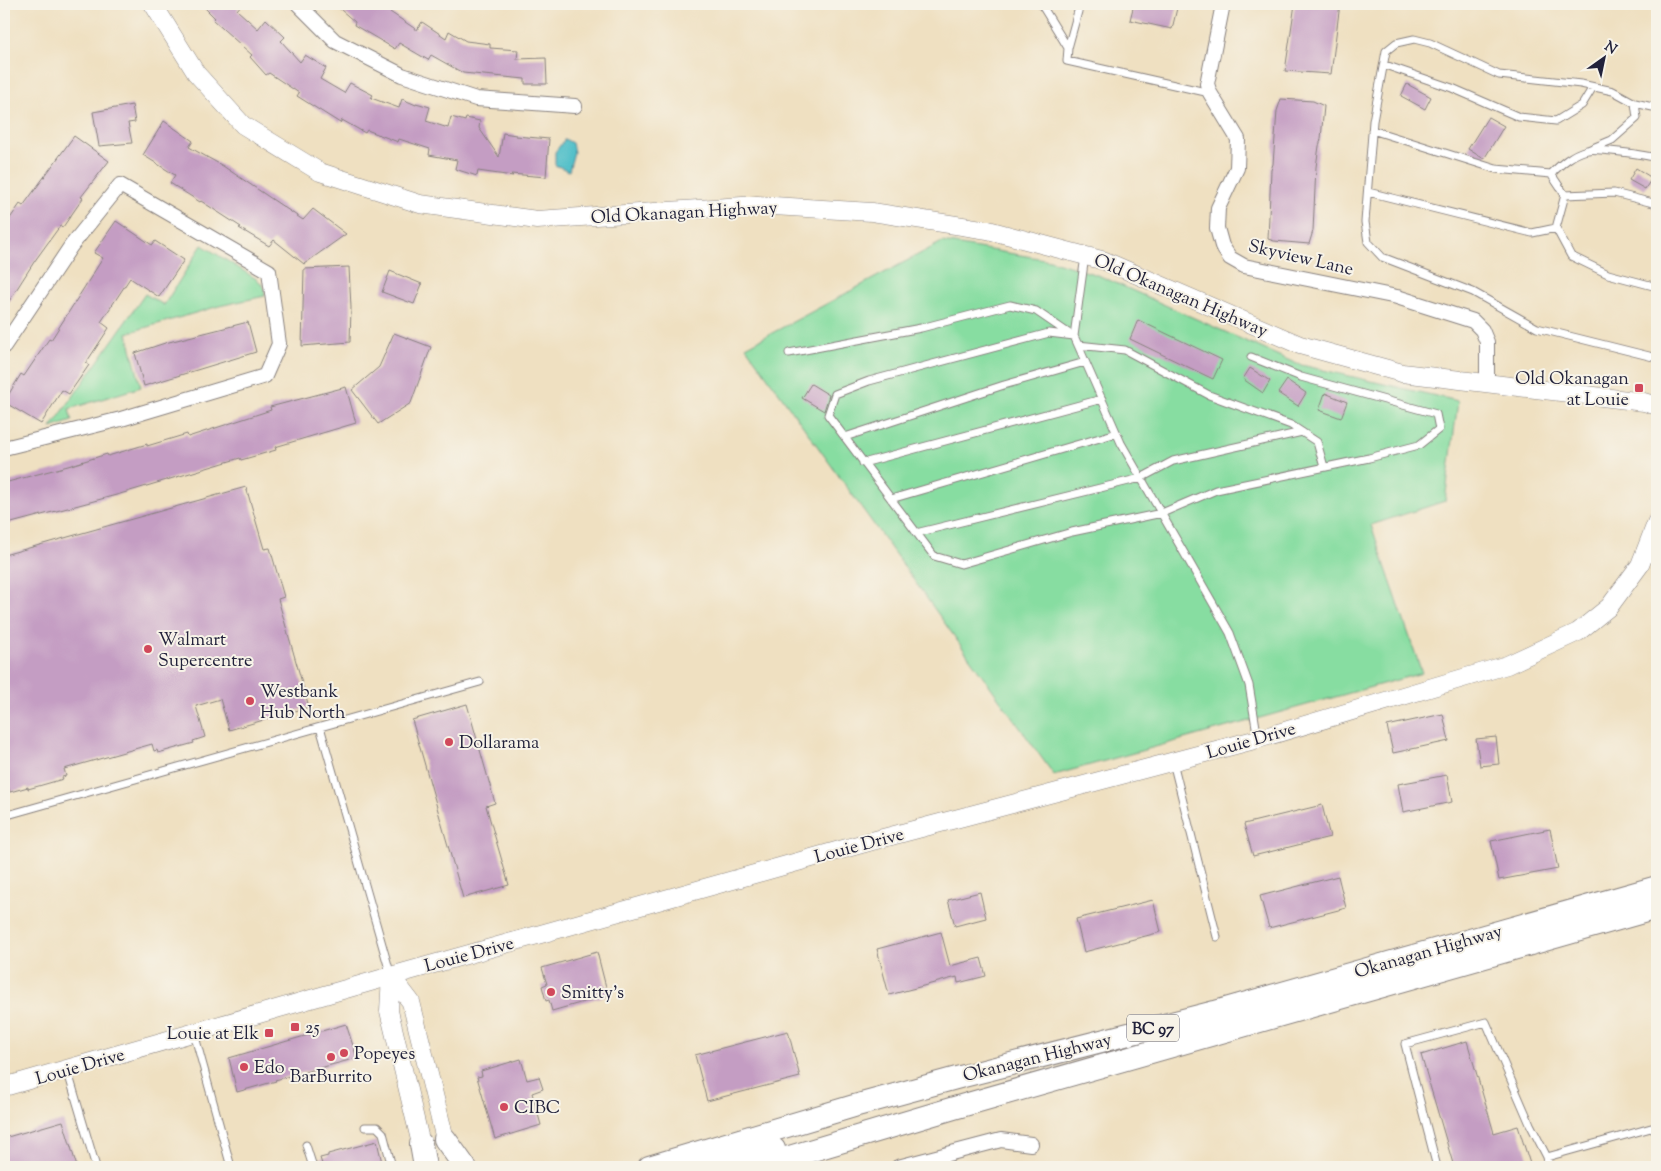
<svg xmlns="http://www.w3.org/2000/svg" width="1661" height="1171" font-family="'Sorts Mill Goudy',serif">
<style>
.green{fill:#87dda1;stroke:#54806e}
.water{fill:#52c0c9;stroke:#3a7182}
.building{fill:#c49dc3}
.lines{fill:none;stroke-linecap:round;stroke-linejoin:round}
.service-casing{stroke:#88817e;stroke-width:9}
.minor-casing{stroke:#88817e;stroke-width:16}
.tertiary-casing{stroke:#88817e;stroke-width:19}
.trunk-casing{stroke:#88817e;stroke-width:24}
.service{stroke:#fff;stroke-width:7}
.minor{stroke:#fff;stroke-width:14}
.tertiary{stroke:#fff;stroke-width:18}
.trunk{stroke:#fff;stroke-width:22}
.poi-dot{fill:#d1495b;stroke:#f7f3e8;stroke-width:2}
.labels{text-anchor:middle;stroke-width:4;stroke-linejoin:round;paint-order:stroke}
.shield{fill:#f7f3e8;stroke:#62616f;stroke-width:1}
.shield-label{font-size:16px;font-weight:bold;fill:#22223b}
.street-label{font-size:18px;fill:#22223b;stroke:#f7f3e8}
.poi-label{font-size:18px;fill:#22223b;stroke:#f7f3e8;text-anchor:start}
</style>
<rect width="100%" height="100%" fill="#f7f3e8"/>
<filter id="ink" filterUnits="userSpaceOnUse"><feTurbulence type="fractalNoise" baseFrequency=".02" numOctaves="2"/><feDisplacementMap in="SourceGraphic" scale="10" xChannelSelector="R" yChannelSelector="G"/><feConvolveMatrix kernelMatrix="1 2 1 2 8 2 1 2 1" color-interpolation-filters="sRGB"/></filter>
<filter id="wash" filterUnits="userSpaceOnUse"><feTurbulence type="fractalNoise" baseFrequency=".0096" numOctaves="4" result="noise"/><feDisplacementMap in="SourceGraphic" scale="20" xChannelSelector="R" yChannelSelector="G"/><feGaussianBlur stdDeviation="1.12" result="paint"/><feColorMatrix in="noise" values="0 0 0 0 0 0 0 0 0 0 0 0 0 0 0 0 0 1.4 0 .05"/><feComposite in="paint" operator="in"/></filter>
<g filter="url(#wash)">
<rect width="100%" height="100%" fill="#efe0c1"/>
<path class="green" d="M942,242L1050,260L1100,276L1297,364L1458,401L1445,501L1371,525L1422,673L1054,775L746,347Z
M202,245L258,280L264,287L265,296L219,306L127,333L141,387L69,409L72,421L51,428L145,294L164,305Z"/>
<path class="water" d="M565,139L572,143L574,152L569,171L555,165V152Z"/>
<g id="blocks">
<path class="building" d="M201,4H242L237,10L258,29L266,19L285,37L281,41L300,62L305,55L326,68L320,79L344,93L350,83L373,95L371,98L399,108L402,99L416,105V103L430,107L426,121L448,128L451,117L465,121L466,118L480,121L479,128L499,157L503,133L516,135V136L549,139L546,177L511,174L513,176L478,171L477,176L455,169L457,160L429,155L430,149L399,139L398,142L367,130L365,133L342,120L340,123L297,96L299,93L269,73L266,75L250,57L252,55L213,20L215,18Z
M334,4H378L417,30L422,22L446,38L449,31L466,41L490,44V48L518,50L517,59L546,58L547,84H525V79L463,73L431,55L428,60L399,43L395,49L354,25L355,22Z
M1134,4H1178L1172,29L1130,20Z
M1295,4H1340L1331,74L1285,71Z
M1407,84L1431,97L1425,109L1401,96Z
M1281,99L1313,101L1324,106L1321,139L1319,146L1316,167L1313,231L1309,244L1274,241L1268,239L1271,170L1273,164L1277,111Z
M132,105L135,122L128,123L132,143L99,146L93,112Z
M1488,117L1504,126L1484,159L1468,149Z
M164,121L193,141L189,147L223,166L303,220L313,209L346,234L304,264L274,240L269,246L239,228L241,227L201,201L200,202L170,183L175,175L143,155Z
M74,136L109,161L81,197L83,198L63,227L60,226L34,262L4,309V227L20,204L23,206Z
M1636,168L1652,178L1645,189L1629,180Z
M116,221L152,245L155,241L184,260L159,297L130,278L101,322L109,328L86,363L89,365L69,394L62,390L41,424L4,402L21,374L24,376L49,339L51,340L103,258L94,253Z
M349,267L351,308L350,342L302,346L304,269Z
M390,271L422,284L414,304L382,292Z
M1138,320L1222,360L1213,379L1130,339Z
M248,322L256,352L144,386L135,353L165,343Z
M394,333L431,347L411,403L378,424L352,390L379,367Z
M1250,368L1270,381L1263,393L1243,379Z
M1287,380L1306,393L1298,406L1278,393Z
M811,384L829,395L824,411L802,398Z
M346,387L356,423L275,447L276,450L241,460L240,458L120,494L4,525V483L68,466L107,454L108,456L147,444V446L187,434L188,437L271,410L270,407Z
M1325,393L1347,402L1341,418L1319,410Z
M246,487L264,549L270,548L284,597L278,599L309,707L229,730L220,699L196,706L205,737L193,741L194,743L158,753L157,750L154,751L152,744L64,769L66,776L62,777L63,779L28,789V787L10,792L6,781H4V555Z
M467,704L495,803L486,806L509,885L463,898L412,720Z
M1443,714L1449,741L1393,753L1387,726Z
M1496,737L1499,764L1480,766L1476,739Z
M1447,775L1452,802L1403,812L1398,784Z
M1322,805L1330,837L1253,856L1244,824Z
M1550,829L1558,869L1499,880L1491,841Z
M1338,876L1346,908L1269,928L1260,896Z
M980,892L986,918L955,926L948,900Z
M1153,900L1161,932L1084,952L1076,919Z
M941,932L950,966L981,958L986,976L958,983L957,977L889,995L877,949Z
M597,952L608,995L552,1011L549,1000L546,1001L542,986L547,984L542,968Z
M346,1024L357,1058L275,1080L276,1081L237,1092L229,1058Z
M788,1031L800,1077L707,1101L695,1055Z
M1467,1041L1494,1133L1518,1126L1531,1167H1454L1421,1055Z
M521,1059L527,1080L539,1077L543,1089L532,1093L541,1125L495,1139L477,1077L482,1076L481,1071Z
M63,1121L77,1167H4V1138Z
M377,1141L383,1167H323L320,1158L328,1156V1154Z"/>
</g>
</g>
<g filter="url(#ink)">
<use href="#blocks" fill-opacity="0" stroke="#88817e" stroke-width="1"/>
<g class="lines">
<defs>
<path id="service" d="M1041,4L1068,48
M1080,4L1068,48L1067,61L1210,93
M1385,65L1452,88L1519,117L1556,121L1582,105L1593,87
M1635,103L1657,108
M1372,130L1496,169L1551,174L1565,195L1614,193L1657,204
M1588,150L1612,140L1637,118L1635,103L1613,91L1581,84L1499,75L1430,43L1414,39L1396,43L1386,51L1373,121L1365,222L1368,242L1382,257L1473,292L1537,328L1657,358
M1551,174C1561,164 1572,154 1587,150C1596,148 1646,155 1657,158
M1368,192L1532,233L1556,228L1565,195
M1556,228L1571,256L1608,274L1657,287
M1085,256L1074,336L1121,443L1230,633L1249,685L1258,739
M1074,336L1049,333L869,381L835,394L828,415L934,556L961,564L1072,532L1162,513L1216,490L1369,458L1419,445L1439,429L1436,414L1301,377L1251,357
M1078,345L1125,350L1209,395L1291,425L1317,442L1324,467
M789,353L921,328L1010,305L1036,311L1071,335
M845,437L1004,385L1085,362
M863,463L1102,399
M891,499L1117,433
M916,533L1141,478L1173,461L1302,432
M320,727L391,976
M1173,762L1217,937
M4,816L480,682
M194,1033L231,1167
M67,1069L96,1167
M365,1127H377L383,1133L392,1167
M306,1145L313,1167
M1547,1157L1651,1128L1657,1132
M1437,1167L1405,1044L1486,1022L1530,1124L1547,1157L1549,1167"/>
<path id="minor" d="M298,4L335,41L402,75L476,99L575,106
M1223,4L1207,84L1210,93L1238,139L1237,168L1218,208L1217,228L1222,246L1230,258L1244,266L1397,297L1473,321L1482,330L1487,342V383
M4,346L71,246L120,185L269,271L279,344L265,376L121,419L4,448
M898,1167L1001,1140L1031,1144"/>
<path id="tertiary" d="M153,4L196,73L243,125L320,172L420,204L537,220L757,205L872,212L988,230L1105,261L1300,345L1402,373L1644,402L1657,406
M391,976L411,1002L445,1139
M391,976L389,1011L421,1144
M4,1087L391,976L872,841L1258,739L1507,665L1578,632L1609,607L1640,565L1657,521"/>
<path id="trunk" d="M445,1139L465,1167
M421,1144L425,1167
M649,1167L854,1106L960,1077L1215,1012L1657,887
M708,1167L774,1149
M756,1167L954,1108L1657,908"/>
</defs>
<use href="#service" class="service-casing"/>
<use href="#minor" class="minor-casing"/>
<use href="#tertiary" class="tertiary-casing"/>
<use href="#trunk" class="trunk-casing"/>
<use href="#service" class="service"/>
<use href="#minor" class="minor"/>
<use href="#tertiary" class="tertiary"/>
<use href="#trunk" class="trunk"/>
</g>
</g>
<g class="poi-dot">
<rect x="1634" y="383" width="10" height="10" rx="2.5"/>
<circle cx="148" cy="649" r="5"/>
<circle cx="250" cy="701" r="5"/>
<circle cx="449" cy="742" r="5"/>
<circle cx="551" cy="992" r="5"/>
<rect x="290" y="1022" width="10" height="10" rx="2.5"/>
<rect x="264" y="1028" width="10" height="10" rx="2.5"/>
<circle cx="344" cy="1053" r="5"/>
<circle cx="331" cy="1057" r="5"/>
<circle cx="244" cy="1067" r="5"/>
<circle cx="504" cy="1107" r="5"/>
</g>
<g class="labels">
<rect class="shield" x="1127" y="1014.5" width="52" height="27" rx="4"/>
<g class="shield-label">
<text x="1153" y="1034">BC 97</text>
</g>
<g class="street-label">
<text transform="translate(684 212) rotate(-3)" y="6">Old Okanagan Highway</text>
<text transform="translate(1301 257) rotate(13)" y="6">Skyview Lane</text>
<text transform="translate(1181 295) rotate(23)" y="6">Old Okanagan Highway</text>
<text transform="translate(1251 740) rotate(-16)" y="6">Louie Drive</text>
<text transform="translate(859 845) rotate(-15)" y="6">Louie Drive</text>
<text transform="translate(1428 951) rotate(-16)" y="6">Okanagan Highway</text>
<text transform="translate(469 954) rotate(-15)" y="6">Louie Drive</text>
<text transform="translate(1037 1057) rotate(-14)" y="6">Okanagan Highway</text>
<text transform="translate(80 1066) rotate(-16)" y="6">Louie Drive</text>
</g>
<g class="poi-label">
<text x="1629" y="384" text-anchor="end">Old Okanagan<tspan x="1629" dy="21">at Louie</tspan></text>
<text x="158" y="645">Walmart<tspan x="158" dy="21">Supercentre</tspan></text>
<text x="260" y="697">Westbank<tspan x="260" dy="21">Hub North</tspan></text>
<text x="459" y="748">Dollarama</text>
<text x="561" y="998">Smitty's</text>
<text x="305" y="1033">25</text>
<text x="259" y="1039" text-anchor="end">Louie at Elk</text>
<text x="354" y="1059">Popeyes</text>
<text x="254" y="1073">Edo</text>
<text x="331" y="1082" text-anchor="middle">BarBurrito</text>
<text x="514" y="1113">CIBC</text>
</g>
</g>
<rect width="1661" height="1171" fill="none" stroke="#f7f3e8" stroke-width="20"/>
<g transform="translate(1604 58) rotate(33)" stroke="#f7f3e8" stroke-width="4" paint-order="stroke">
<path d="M0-4L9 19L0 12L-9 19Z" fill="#22223b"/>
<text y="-8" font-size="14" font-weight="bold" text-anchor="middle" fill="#22223b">N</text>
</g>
</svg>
